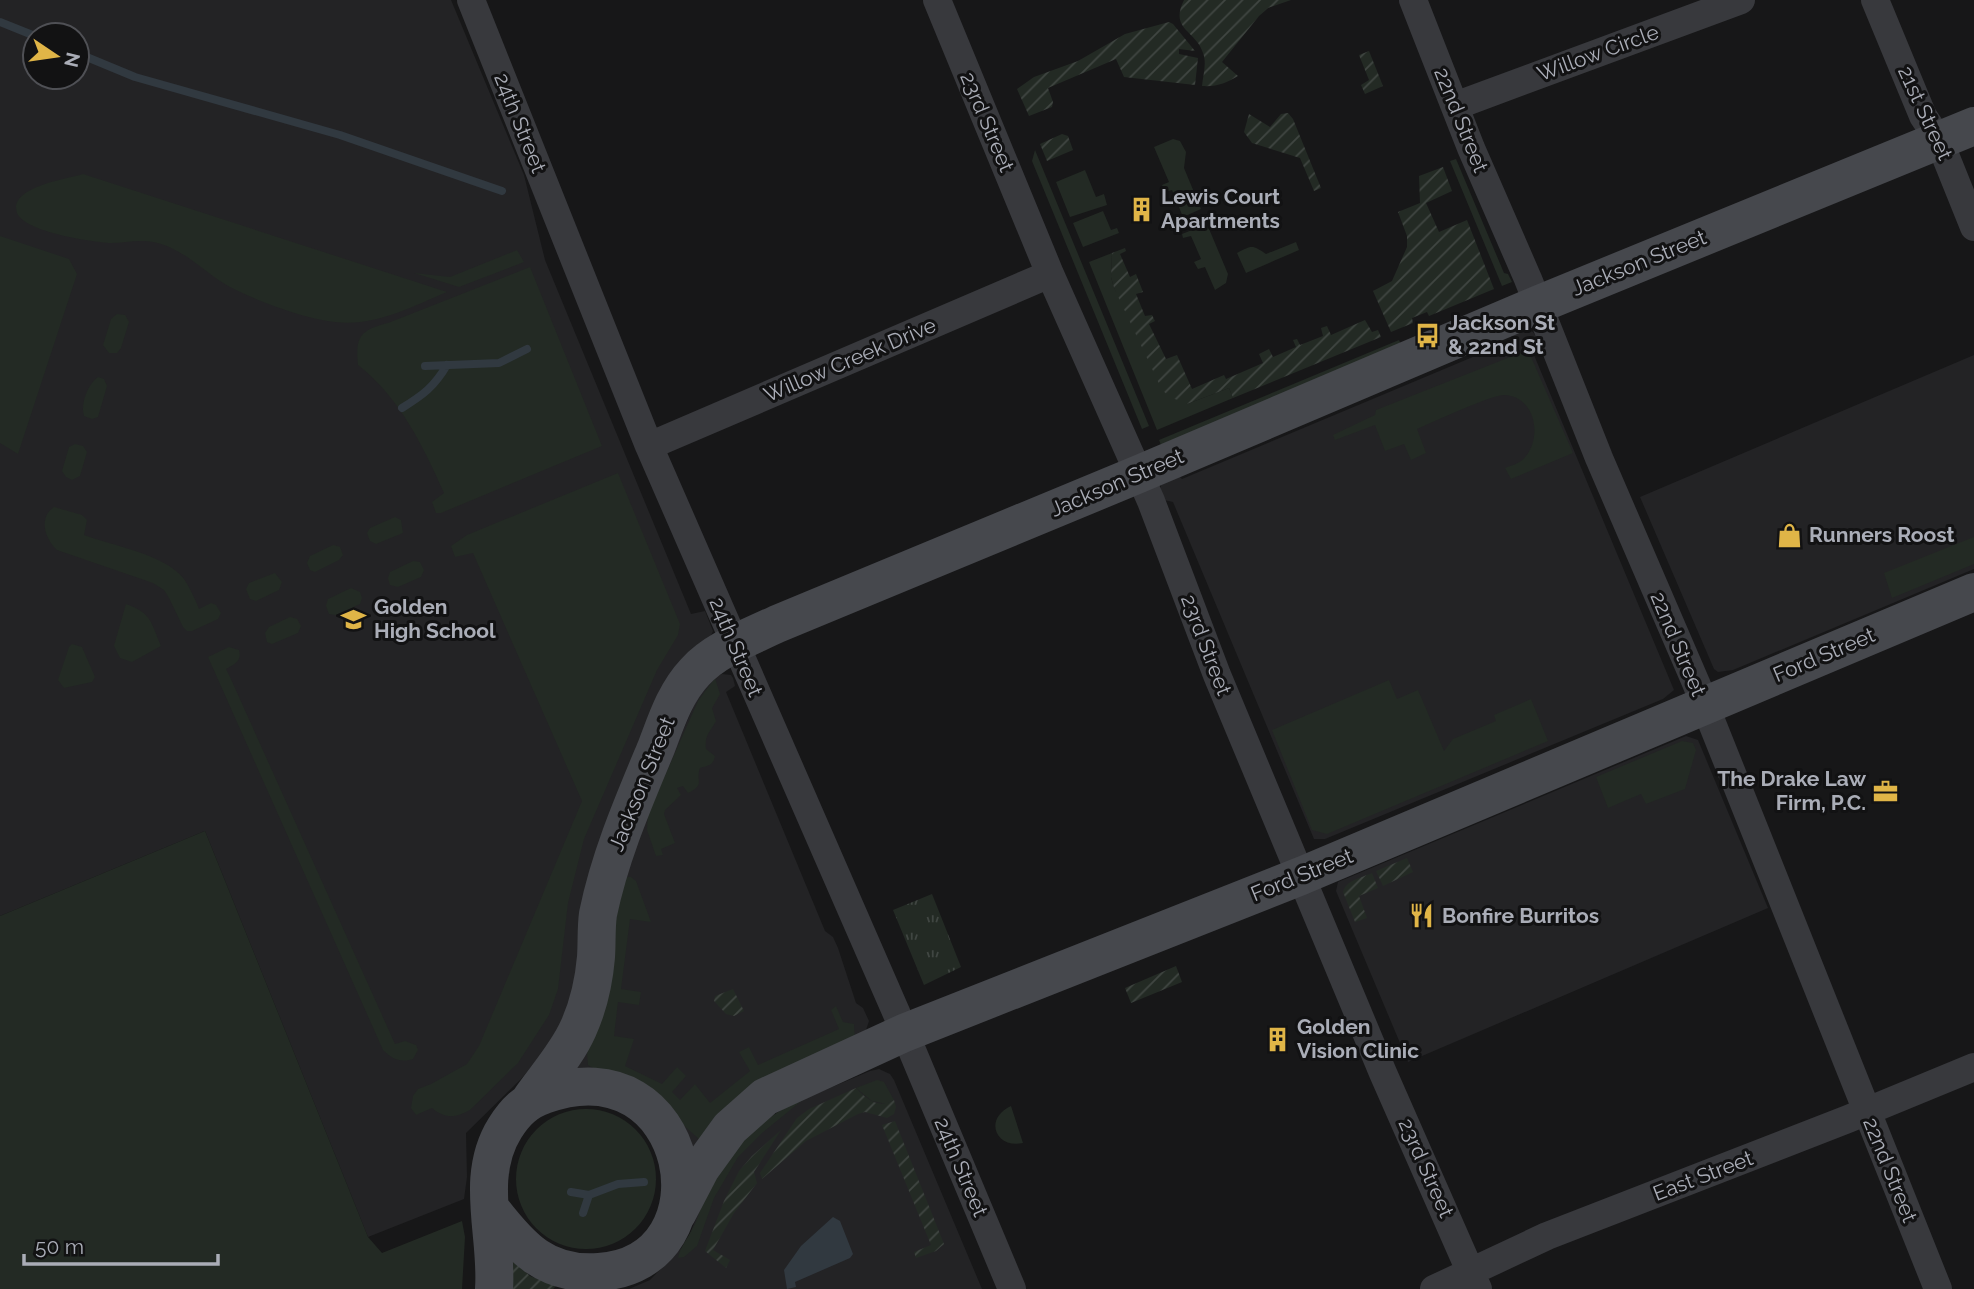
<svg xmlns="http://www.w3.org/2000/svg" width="1974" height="1289" font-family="Raleway,sans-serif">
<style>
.built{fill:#232325;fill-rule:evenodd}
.grass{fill:#232a24}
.park{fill:url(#park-tufts)}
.garden{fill:url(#garden-furrows)}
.water{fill:#313940}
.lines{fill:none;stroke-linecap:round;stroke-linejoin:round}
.stream{stroke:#313940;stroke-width:8}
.street{stroke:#38393d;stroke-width:28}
.secondary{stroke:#46484d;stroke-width:38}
.labels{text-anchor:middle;stroke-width:6;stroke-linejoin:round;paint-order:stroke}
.street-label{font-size:21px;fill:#aaadb7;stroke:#121213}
.poi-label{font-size:21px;font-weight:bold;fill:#aaadb7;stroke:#121213;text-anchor:start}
</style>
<defs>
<pattern id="park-tufts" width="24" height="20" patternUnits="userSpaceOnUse" patternTransform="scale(1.75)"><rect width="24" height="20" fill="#232a24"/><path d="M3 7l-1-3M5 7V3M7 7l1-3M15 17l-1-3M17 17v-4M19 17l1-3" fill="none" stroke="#404642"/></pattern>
<pattern id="garden-furrows" width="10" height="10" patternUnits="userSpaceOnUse" patternTransform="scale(1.75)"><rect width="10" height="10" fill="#232a24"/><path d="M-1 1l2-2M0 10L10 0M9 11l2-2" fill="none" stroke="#404642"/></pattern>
</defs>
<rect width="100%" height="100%" fill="#171718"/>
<path class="built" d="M0,0H451L524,175L545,260L691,614L705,611L713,631L577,966L572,996L552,1042L521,1079L466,1133L467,1177L464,1199L368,1237L205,831L0,916ZM35,35H77V77H35Z
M1527,330L1533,332L1537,338L1538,343L1534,355L1674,690L1663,699L1325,839H1314L1173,502L1164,500L1160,490L1161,485L1179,476L1182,479L1511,341V336Z
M1974,355V569L1733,670L1718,672L1714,669L1640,497Z
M722,674L731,675L733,678L735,686L726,692L825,931L833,937L838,948L856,1003L863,1008L869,1021L865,1033L692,1151L576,1069L621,882L653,799L698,696L717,676Z
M1686,736L1698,740L1768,908L1408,1062L1336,891L1338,882Z
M879,1069L890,1074L894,1080L982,1289H629L650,1280L686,1243L708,1190L774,1115L799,1101L870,1071Z"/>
<path class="grass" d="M1173,139L1180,141L1186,152L1184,168L1201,209L1183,217L1172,190L1165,192L1162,185L1169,182L1154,147Z
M1035,150L1149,426L1142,429L1032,161Z
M1456,159L1504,273L1508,274L1512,282L1502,286L1450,161Z
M1085,170L1096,197L1104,194L1107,205L1070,217L1056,182Z
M83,174L447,292C411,307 375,327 335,322C303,318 259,302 230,287C203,272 184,248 153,242C138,239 125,243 111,243C91,242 25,232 17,213C8,187 67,179 83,174Z
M1103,211L1111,230L1117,228L1119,233L1083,247L1073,223Z
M1207,224L1228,274L1226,283L1215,290L1205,267L1198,269L1194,262L1201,259L1191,236L1183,238L1182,234Z
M0,236L69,259L77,274L18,454L0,443Z
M1296,242L1299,250L1246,273L1237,253C1253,245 1252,245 1266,254Z
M517,250L524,262L459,287L414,273L450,277Z
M1112,253L1111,277L1114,288L1187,404L1229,388L1233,398L1157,430L1089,262Z
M530,267L602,446L441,513H436L432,502L444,493C423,446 400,398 358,365C355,337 360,330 388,323Z
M117,314L125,315L129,322L121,348L117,353H109L103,345L111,319Z
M1399,340L1401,345L1161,445L1159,440Z
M1528,350L1573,453L1511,479L1505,468C1510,466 1517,464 1521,461C1544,442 1537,396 1504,395C1491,395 1433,422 1417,429L1426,453L1411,460L1404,444L1385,451L1375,425L1335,440L1333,435L1375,415L1376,410Z
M98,377L104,379L107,386L98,417L92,419L84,416C80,404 88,384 98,377Z
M75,444L83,446L87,452L80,476L72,480L66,477L62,471L69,447Z
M618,473L680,624L678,635L657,670L584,839L568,903L558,989L549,1015L518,1063L470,1110C456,1118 445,1119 432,1108L416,1115L411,1108L413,1096L418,1089L431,1084L467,1064L479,1046L582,801L473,553L455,557L451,546L467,535Z
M54,507L82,515L87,520L84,535C113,546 165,554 184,579C190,588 195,599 199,609L211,603L216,605L221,613L218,619L192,631H187L183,627L169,598L164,590L153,583L57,550C45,539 38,518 54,507Z
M395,517L401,520L403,533L376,544L370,541L367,533L370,528Z
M1974,537V564L1892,598L1884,573Z
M333,545L340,547L343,555L339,560L315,572L310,570L307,563L310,556Z
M413,561L420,562L424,570L421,577L398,587L390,585L388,578L390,572Z
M275,573L282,582L279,590L256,601L250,599L246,589L249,583Z
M351,588L360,592L362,598L360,604L336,615L329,614L326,606L328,599Z
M126,604C152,613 151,623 161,646L132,662L120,658L114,646Z
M290,617L297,619L301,626L298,633L272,644L267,642L265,633L269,627Z
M72,644L82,647L95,677L92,682L64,688L58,680L69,647Z
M229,647L239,650C242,661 235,664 226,669L230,677L395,1044L405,1041L416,1045L418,1050L413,1059C400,1063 392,1059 383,1050L208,657Z
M715,678L720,694L712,708L716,721C711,731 704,735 706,749L715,756C713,766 709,765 700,768C695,782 706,784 688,793L683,786L677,788L681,795L665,810L664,814L675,843L661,849L663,855L656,856L647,830L648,814L698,701Z
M1389,680L1397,699L1418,690L1444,751L1453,739L1496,721L1494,715L1531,699L1548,741L1327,834L1312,830L1272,730Z
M1682,741L1693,743L1696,750L1685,789L1646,804L1641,794L1608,808L1596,777Z
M205,831L368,1237L382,1253L462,1221L465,1237L462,1289H0V916Z
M625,877H631L636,881L651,922L630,919L621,989L641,992L639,1005L618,1002L614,1036L634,1039L625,1066L662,1084L677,1067L686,1076L672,1092L680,1100L695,1084L710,1103L750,1071L739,1052L749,1047L758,1065L839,1029L831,1010L836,1006L843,1022L854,1024L855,1041L700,1140L680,1122L588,1065L587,1053Z
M877,1080L884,1082L894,1100L886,1104L872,1101L856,1088Z
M805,1098L762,1133L738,1157L714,1198L697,1246L684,1257L678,1258C680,1247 690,1235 695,1224C700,1213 703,1200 708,1189C728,1149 764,1115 805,1098Z
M1011,1106L1023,1143C996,1149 983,1119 1011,1106Z
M516 1179a70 70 0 1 1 140 0a70 70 0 1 1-140 0Z"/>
<path class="park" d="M932,894L961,967L924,985L893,910Z"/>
<path class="garden" d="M1184,0H1291L1268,8L1259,16L1222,62L1238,76C1226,83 1217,87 1202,86C1203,76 1207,63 1203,53C1196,30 1169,30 1184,0Z
M1169,22L1173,24L1195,51L1179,49V54L1198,58L1195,85L1124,77L1116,59L1048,88L1053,102L1052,107L1029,116L1017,89L1034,77L1078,61L1125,34Z
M1369,51L1383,86L1365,94L1361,85L1369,80L1359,55Z
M1288,113L1293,119L1321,188L1314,191L1300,158L1252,143L1244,132L1249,114L1270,127L1281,114Z
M1062,134L1068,136L1073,150L1047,161L1040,144Z
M1443,167L1452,191L1426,203L1439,232L1467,220L1494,289L1429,316L1427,312L1412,318L1413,323L1391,332L1373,291L1392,281L1407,247V236L1398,212L1420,203L1419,176Z
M1125,248L1126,251L1120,254L1130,277L1136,274L1143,292L1136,294L1145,316L1152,315L1155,321L1149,324L1166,359L1177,355L1192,389L1224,375L1226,379L1263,363L1259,354L1269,349L1273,357L1296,347L1293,340L1297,339L1300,345L1323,336L1321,328L1327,326L1331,335L1365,320L1372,332L1378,330L1381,337L1233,398L1229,388L1187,404L1170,397L1162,390L1114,288L1111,277L1112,253Z
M1407,858L1413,872L1383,886L1376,871Z
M1372,873L1378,888L1359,896L1367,918L1355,922L1343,892C1346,880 1361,878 1372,873Z
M1176,966L1182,982L1131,1003L1125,988Z
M733,989L744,1011L734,1016L726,1014L714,1001L715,996Z
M856,1088C867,1100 879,1109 894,1100L896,1107L894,1114L887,1118L865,1112L858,1114L806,1141L762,1179L760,1173L797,1118L809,1109Z
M895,1121L944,1244L936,1251L916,1258L914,1252L931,1245L882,1125Z
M781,1130L754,1172L757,1183L734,1213L713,1250L730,1260L726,1268L705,1251L724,1201L739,1171L752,1156Z
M511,1258L530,1276L556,1286L553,1289H507Z"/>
<path class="water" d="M833,1217L840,1221L853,1254L850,1258L795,1282L796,1287L787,1289L784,1270L801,1246Z"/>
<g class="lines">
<path class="stream" d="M0,22L35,36
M77,53L135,77L340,135L502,191
M425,366L499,363L527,349
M402,408C423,395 434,387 447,365
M571,1192L589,1195L618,1184L644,1182
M583,1213L589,1195"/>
<path class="street" d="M471,0L649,446L896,1012L1012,1289
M937,0L1050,274L1151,501L1217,675L1383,1073L1478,1289
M1413,0L1471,148L1528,279L1599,458L1696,683L1938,1289
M1875,0L1923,116L1939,140L1974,227
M1455,106L1741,0
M649,446L1050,274
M1434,1289L1547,1236L1848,1119L1974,1067"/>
<path class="secondary" d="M530,1100C546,1077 567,1054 578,1029C588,1007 594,981 596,957C597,943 596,928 598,914C610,856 633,803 656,748C666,722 675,693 695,672C716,649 750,637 777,624L1139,474L1537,305L1974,126
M491,1209C521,1248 546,1276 599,1272C732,1264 693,1041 544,1095C526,1101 515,1112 505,1128C474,1177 498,1235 494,1289
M677,1214L701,1168L730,1128L765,1097L904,1033L1301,876L1974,592"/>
</g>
<defs>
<symbol id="building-bare" viewBox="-9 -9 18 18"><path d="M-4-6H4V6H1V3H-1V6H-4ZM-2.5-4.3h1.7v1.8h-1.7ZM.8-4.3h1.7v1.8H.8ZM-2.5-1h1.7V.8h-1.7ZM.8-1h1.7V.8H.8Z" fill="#e0b547" stroke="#121213" stroke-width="2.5" paint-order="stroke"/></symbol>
<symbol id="bus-bare" viewBox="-9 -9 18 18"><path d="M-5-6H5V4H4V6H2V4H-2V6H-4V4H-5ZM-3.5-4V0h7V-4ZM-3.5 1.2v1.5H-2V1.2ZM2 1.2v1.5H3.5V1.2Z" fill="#e0b547" stroke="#121213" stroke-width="2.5" paint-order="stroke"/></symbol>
<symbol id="shop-bare" viewBox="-9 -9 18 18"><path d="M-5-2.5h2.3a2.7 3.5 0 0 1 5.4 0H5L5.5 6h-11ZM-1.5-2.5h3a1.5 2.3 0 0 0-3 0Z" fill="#e0b547" stroke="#121213" stroke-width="2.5" paint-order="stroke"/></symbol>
<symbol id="school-bare" viewBox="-9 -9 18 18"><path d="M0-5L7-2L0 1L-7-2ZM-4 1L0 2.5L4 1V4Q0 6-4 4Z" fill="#e0b547" stroke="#121213" stroke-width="2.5" paint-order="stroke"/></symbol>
<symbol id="office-bare" viewBox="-9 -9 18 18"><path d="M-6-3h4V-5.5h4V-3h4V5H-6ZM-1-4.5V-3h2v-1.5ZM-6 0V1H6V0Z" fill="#e0b547" stroke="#121213" stroke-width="2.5" paint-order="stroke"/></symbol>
<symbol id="restaurant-bare" viewBox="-9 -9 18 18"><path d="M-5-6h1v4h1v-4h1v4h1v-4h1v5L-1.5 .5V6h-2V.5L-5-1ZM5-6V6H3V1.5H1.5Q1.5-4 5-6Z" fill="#e0b547" stroke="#121213" stroke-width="2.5" paint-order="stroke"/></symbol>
</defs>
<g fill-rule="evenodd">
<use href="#building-bare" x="1124" y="192" width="35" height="35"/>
<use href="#bus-bare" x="1410" y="318" width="35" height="35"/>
<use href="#shop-bare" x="1772" y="518" width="35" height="35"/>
<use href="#school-bare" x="336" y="602" width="35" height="35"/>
<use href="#office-bare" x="1868" y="774" width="35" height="35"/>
<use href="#restaurant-bare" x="1404" y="898" width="35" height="35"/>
<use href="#building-bare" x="1260" y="1022" width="35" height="35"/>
</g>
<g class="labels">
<g class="street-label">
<text transform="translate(1598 53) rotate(-20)" y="7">Willow Circle</text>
<text transform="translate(1925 113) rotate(65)" y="7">21st Street</text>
<text transform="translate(1461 120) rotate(68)" y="7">22nd Street</text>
<text transform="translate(987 122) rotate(67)" y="7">23rd Street</text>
<text transform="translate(520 123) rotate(68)" y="7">24th Street</text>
<text transform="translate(1639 263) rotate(-22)" y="7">Jackson Street</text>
<text transform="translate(850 360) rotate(-23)" y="7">Willow Creek Drive</text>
<text transform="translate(1117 483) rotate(-23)" y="7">Jackson Street</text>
<text transform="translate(1678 644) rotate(67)" y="7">22nd Street</text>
<text transform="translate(1206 645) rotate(69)" y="7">23rd Street</text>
<text transform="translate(736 647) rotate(67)" y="7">24th Street</text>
<text transform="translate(1824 655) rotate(-23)" y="7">Ford Street</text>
<text transform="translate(642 784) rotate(-68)" y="7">Jackson Street</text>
<text transform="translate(1302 875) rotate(-22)" y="7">Ford Street</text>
<text transform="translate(961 1167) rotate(67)" y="7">24th Street</text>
<text transform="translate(1426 1168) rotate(66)" y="7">23rd Street</text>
<text transform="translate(1890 1170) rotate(68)" y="7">22nd Street</text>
<text transform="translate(1703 1176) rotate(-21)" y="7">East Street</text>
</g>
<g class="poi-label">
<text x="1161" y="204">Lewis Court<tspan x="1161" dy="24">Apartments</tspan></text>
<text x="1448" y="330">Jackson St<tspan x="1448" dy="24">&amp; 22nd St</tspan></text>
<text x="1809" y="542">Runners Roost</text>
<text x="374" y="614">Golden<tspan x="374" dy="24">High School</tspan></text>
<text x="1866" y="786" text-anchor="end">The Drake Law<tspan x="1866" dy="24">Firm, P.C.</tspan></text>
<text x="1442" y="923">Bonfire Burritos</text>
<text x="1297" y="1034">Golden<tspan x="1297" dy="24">Vision Clinic</tspan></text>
</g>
</g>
<g transform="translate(56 56) rotate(103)"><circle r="33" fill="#121213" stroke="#4f5055" stroke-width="2"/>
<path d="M0-5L12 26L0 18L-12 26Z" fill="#e0b547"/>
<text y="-10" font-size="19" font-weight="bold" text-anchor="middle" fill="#aaadb7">N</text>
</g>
<path d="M24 1254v10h194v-10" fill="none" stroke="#aaadb7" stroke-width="3.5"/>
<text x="35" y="1254" font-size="21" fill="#aaadb7" stroke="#121213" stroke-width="5" paint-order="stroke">50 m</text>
</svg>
